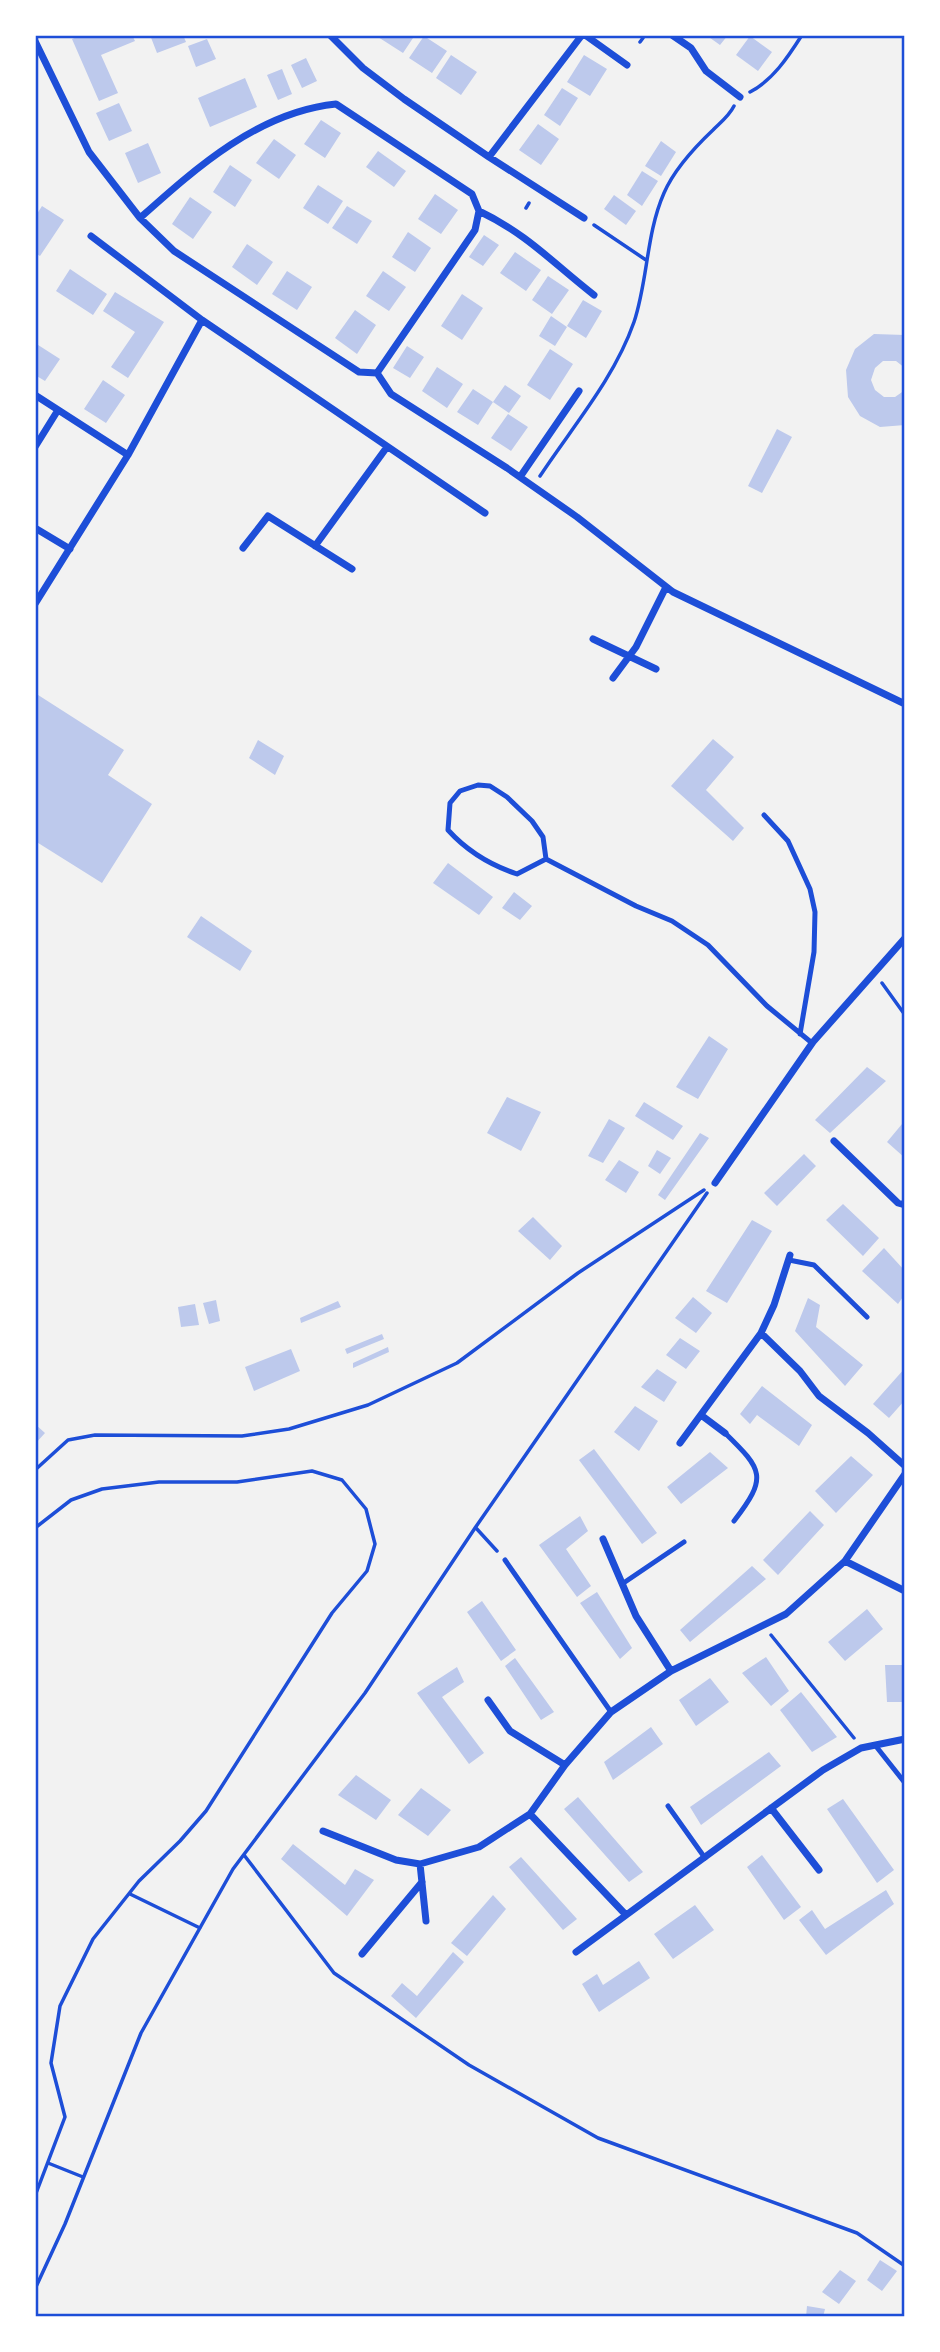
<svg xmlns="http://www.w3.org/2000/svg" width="940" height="2352" font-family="'Sofia Sans Condensed',sans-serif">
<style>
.building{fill:#bdc9ec}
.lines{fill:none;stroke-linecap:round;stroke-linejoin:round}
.path{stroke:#1d4ed8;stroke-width:3.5}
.service{stroke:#1d4ed8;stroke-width:5}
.minor{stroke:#1d4ed8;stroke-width:7}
.neatline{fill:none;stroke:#1d4ed8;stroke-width:2.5}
</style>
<rect width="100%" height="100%" fill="#f2f2f2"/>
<path class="building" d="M82,35H132L135,41L101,55L118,93L99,101L72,39Z
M150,35H183L186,42L157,53Z
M379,35H415L403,53L378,37Z
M706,35H728L720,45Z
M424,36L447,51L432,73L409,58Z
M750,36L772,52L758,71L736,55Z
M207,39L216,59L196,67L188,46Z
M451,55L477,72L461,95L436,78Z
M584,55L607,69L590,96L567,82Z
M306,58L317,81L302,88L291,65Z
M282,69L292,94L278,100L267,75Z
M245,78L257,107L210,127L198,98Z
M562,88L578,98L560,126L544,115Z
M119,103L132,131L109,141L96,113Z
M321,120L341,133L325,158L304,144Z
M538,124L559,139L541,165L519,150Z
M274,139L296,155L279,179L256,163Z
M661,141L676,152L661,176L645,166Z
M148,143L161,173L138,183L125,153Z
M378,151L406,171L394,187L366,167Z
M230,165L252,180L235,207L213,192Z
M642,171L658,181L642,206L627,195Z
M318,185L343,201L328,224L303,208Z
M435,194L458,210L441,234L418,219Z
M614,195L636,211L626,225L604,209Z
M190,197L212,212L193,239L172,224Z
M42,206L64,220L40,256L35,253V217Z
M347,206L372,221L357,244L332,228Z
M408,232L431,248L415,272L392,257Z
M484,235L499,245L483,266L469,257Z
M247,244L273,262L257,285L232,267Z
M515,252L541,270L526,291L500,273Z
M70,269L107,294L93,315L56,291Z
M287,271L312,287L297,310L272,294Z
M383,271L406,287L389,311L366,296Z
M548,276L569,290L552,314L532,300Z
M115,292L164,322L128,378L111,367L135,332L103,311Z
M462,294L483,308L462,340L441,326Z
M583,300L602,311L586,338L567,326Z
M355,310L376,325L357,354L335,338Z
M551,316L567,327L555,346L539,336Z
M874,334L905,335V368L896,361H883L875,368L871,380L875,390L884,397H895L905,390V425L880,427L860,416L848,397L846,370L855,349Z
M35,343L60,359L45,381L35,375Z
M407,346L424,357L410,378L393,368Z
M550,349L573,364L550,400L527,385Z
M437,367L463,384L447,408L422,391Z
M103,380L125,395L106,423L84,409Z
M505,385L521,396L509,413L493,402L478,425L457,412L473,389L493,402Z
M508,414L528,427L511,451L491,438Z
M777,429L792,437L762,493L748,486Z
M35,693L124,750L108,775L152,804L102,883L35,841Z
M713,739L734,757L706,790L744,828L733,841L671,786Z
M258,740L284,756L275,775L249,758Z
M448,863L493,897L479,915L433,883Z
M514,892L532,906L520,920L502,908Z
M201,916L252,951L240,971L187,937Z
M709,1036L728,1049L698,1099L676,1087Z
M867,1067L886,1081L830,1133L815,1120Z
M507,1097L541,1112L521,1151L487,1133Z
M644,1102L683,1126L673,1140L635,1116Z
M609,1119L625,1128L603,1163L588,1156Z
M902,1124L905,1127V1158L887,1142Z
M700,1133L709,1138L665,1200L658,1195Z
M657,1150L671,1158L660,1174L648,1166Z
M804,1154L816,1166L777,1206L764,1193Z
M619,1160L639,1172L626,1193L605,1180Z
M843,1204L879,1238L863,1256L826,1220Z
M533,1217L562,1246L550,1260L518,1231Z
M752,1220L772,1231L727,1303L706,1291Z
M884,1248L905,1271V1294L898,1304L862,1271Z
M693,1297L712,1313L696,1333L675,1318Z
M808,1298L820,1305L816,1327L863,1365L845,1386L795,1331Z
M216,1300L220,1321L209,1324L203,1303Z
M338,1301L341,1307L301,1323L300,1318Z
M195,1304L199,1325L181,1327L178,1307Z
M382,1334L384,1339L347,1354L345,1349Z
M680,1338L700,1351L686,1369L666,1355Z
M388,1347L389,1352L353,1368V1363Z
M291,1349L300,1371L254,1391L245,1367Z
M905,1368V1400L889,1418L873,1404Z
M657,1369L677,1382L664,1402L641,1387Z
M762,1386L812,1425L799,1446L757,1415L750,1424L740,1414Z
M635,1406L658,1421L639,1451L614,1432Z
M35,1424L45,1433L35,1444Z
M594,1449L657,1533L642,1544L579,1460Z
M710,1452L728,1468L681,1504L667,1487Z
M851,1456L873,1475L836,1513L815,1491Z
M810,1511L824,1525L778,1575L763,1560Z
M580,1516L588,1531L566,1549L591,1586L577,1597L539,1545Z
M752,1566L766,1579L690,1642L680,1630Z
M597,1592L632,1648L620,1659L580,1603Z
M482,1601L516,1650L501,1661L467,1612Z
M867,1609L883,1629L845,1661L828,1642Z
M766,1657L789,1691L771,1706L742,1673Z
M515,1658L554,1712L541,1720L505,1666Z
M885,1665H905V1702H887Z
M457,1667L464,1682L442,1697L484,1753L469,1764L417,1693Z
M710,1678L729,1702L696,1726L679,1700Z
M801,1692L837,1737L812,1752L780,1710Z
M651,1727L663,1744L613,1780L604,1762Z
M769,1752L781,1766L701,1825L690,1807Z
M356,1775L391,1800L376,1820L338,1795Z
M421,1788L451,1810L428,1836L398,1815Z
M578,1797L643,1872L629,1882L564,1809Z
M843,1799L894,1870L877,1883L827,1809Z
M293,1844L345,1885L355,1869L374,1880L347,1916L281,1859Z
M762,1855L801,1907L784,1920L747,1867Z
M521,1857L577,1919L563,1930L509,1867Z
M886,1890L894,1904L826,1955L799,1920L812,1910L825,1929Z
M493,1895L506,1909L467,1956L451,1943Z
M695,1905L714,1930L673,1959L654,1934Z
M453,1952L464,1962L416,2018L391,1996L402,1983L417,1996Z
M639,1961L650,1978L599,2012L582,1984L597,1974L603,1985Z
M880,2260L897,2271L882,2291L867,2280Z
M840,2270L856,2281L839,2304L822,2292Z
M807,2306L825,2309L823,2317H806Z"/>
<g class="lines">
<path class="path" d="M640,42L643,38
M750,92C773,80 788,57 802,35
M526,208L529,203
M594,225L646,260
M540,476C573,426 614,379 634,322C648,280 646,234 664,193C674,170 695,147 713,130C721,122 729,116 734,106
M882,983L905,1015
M35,1470L68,1440L95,1435L242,1436L289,1429L368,1405L457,1363L578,1273L704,1190
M35,1528L71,1500L102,1489L159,1482H237L312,1471L342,1480L366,1509L375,1544L367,1571L332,1613L206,1811L180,1841L139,1881L93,1939L60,2006L51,2063L65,2117L35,2196
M476,1528L497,1551
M771,1635L854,1738
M244,1855L334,1973L469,2065L598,2138L857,2233L905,2266
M130,1894L200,1928
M48,2163L83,2177
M35,2289L65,2224L141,2033L233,1869L365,1693L475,1528L707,1193"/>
<path class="service" d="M764,815L788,841L810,889L815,912L814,952L800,1034
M546,859L543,837L532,821L507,797L490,786L478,785L460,791L450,803L448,830C467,851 490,865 517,874L546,859L636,906L672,921L708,945L767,1006L812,1043
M789,1260L814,1265L867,1317
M725,1433C763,1470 768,1477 734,1521
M505,1560L611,1712
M622,1584L684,1542
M875,1745L905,1783
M668,1806L705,1858"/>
<path class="minor" d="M330,35L363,68L404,99L489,157L582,35
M585,35L627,65
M672,35L691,48L706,71L740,97
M35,41L89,152L140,218L174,251L359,372L377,373L391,394L507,468L577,517L673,592L903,703
M489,157L584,218
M479,211C527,234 553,263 594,295
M140,218C196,168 258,112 336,104L472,194L479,211L475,230L377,373
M91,236L202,320
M35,395L128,455L202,320L485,513
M35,447L58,410
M520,477L579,391
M35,528L70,549
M315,546L387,447
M243,548L268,516L352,569
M35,604L128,455
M593,639L656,669
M613,678L636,647L666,587
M834,1141L898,1203L905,1205
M715,1183L813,1042L905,938
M761,1333L800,1371L819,1396L868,1433L905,1466
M701,1415L725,1433
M680,1443L761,1333L774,1305L790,1255
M603,1539L636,1616L671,1671
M845,1561L905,1591
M488,1700L510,1731L565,1765
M771,1808L819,1870
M530,1814L626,1915
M323,1831L396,1860L420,1864L479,1847L530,1814L565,1765L611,1712L671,1671L786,1614L845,1561L905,1474
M420,1864L426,1921
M576,1952L823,1770L861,1748L905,1739
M362,1954L422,1882"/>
</g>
<rect width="940" height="2352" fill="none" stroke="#ffffff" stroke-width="74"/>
<rect x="37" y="37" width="866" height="2278" class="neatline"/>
</svg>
